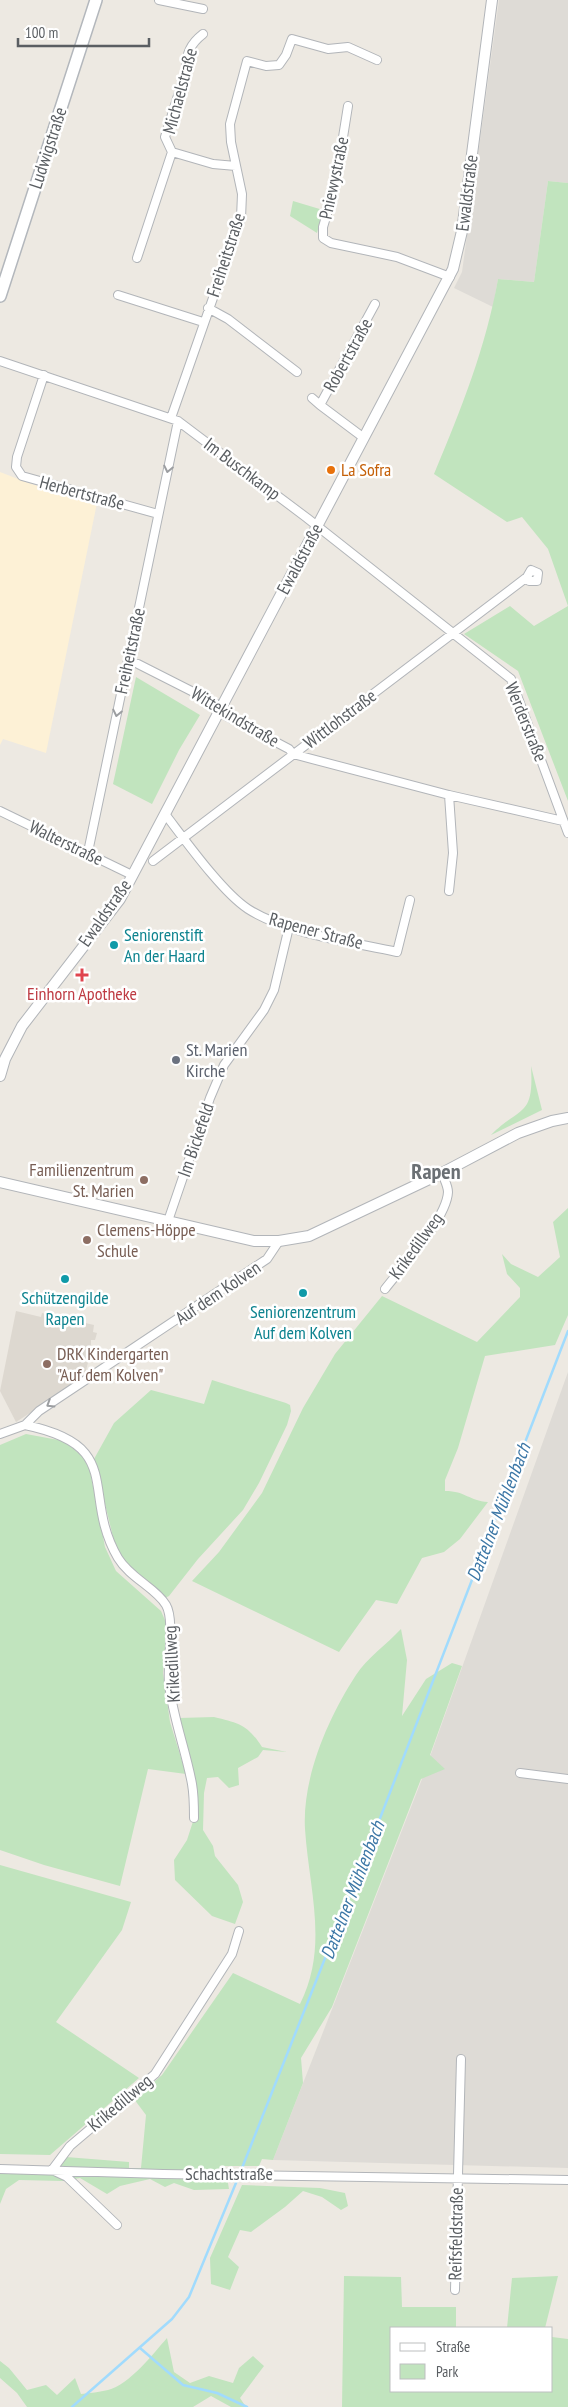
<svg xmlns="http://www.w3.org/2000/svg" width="568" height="2407" font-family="'PT Sans Narrow',sans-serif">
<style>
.commercial{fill:#fdf1d6}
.industrial{fill:#dedbd6}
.education{fill:#ddd8d0}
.green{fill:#c1e4be}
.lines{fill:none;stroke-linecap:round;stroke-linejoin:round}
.stream{stroke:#a1dbfd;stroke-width:2.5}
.minor-casing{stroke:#b2b5b9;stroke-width:10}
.tertiary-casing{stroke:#b2b5b9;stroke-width:12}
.secondary-casing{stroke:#b3b7bc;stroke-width:14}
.minor{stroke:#fff;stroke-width:8}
.tertiary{stroke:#fff;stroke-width:10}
.secondary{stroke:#fff;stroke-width:11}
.oneway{stroke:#9c9ea1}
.food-dot{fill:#e8710a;stroke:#fff;stroke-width:2}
.culture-dot{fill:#0f9aa8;stroke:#fff;stroke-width:2}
.health-dot{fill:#e0444e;stroke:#fff;stroke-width:2}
.worship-dot{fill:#6b7280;stroke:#fff;stroke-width:2}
.education-dot{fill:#8d6e63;stroke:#fff;stroke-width:2}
.labels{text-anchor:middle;stroke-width:5;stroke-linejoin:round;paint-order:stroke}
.street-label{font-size:18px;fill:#5a5e62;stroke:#fff}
.food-label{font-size:18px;fill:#c56008;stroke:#fff;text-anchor:start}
.culture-label{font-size:18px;fill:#0d838f;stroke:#fff}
.health-label{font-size:18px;fill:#be3a42;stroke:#fff}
.worship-label{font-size:18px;fill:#5b616d;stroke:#fff;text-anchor:start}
.education-label{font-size:18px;fill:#785e54;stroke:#fff;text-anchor:start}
.water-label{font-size:19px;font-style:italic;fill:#3c77a6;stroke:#fff}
.district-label{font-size:22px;font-weight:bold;fill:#6b7074;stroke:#fff}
</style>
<rect width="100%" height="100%" fill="#ede9e2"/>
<path class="commercial" d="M0,472L31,484L97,503L46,753L3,739L0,745Z"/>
<path class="industrial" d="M499,0H568V183L548,181L534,282L498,279L493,307L454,288L462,272Z
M568,1372V2168L273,2160L422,1779Z"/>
<path class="education" d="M16,1311L41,1317L42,1313L94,1325L93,1332L97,1333L95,1340H91V1351L84,1378L16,1422L0,1391Z"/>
<path class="green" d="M548,181L568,183V801L518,671L464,634L510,606L534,626L568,606L548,549L522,517L507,522L434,474C461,410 486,347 498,279L534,282Z
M293,201L323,210L317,233L290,216Z
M136,677L200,715L179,750L152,804L113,784Z
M531,1066L542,1110L491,1135C521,1105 534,1118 531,1066Z
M568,1208V1315L555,1345L485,1356L458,1448L445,1480V1491C466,1491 469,1501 488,1502L460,1539L444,1552L422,1558L397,1604L376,1600L339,1652L192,1581L219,1552L262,1493L303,1408L335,1354L382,1296L477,1342L520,1297V1288L507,1274L502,1254L511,1264L538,1277L560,1257L553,1222Z
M212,1380L286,1403L290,1405L291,1411L287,1425L259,1483L243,1510L198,1559L169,1596L165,1598L128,1566L117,1553L94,1459L114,1423L151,1390L204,1404Z
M26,1434L64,1441L88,1461L105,1547L116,1571L161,1611L167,1625L163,1673L170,1722L186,1774L148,1769L120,1886L44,1865L0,1850V1445Z
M401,1629L407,1660L402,1716L426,1679L452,1663L462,1666L430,1755L445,1769L421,1779L332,2007L301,2058L303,2083L273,2160L262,2159L259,2166H225L229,2189L194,2190L174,2183L165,2187L150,2179L120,2186L107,2194L80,2178L62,2181L19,2180L6,2189L0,2204V2168H49L66,2157L129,2162V2168H141L146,2115L134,2099L162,2075L233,1973L300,2004C329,1946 309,1890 305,1829C302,1778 328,1718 356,1675C367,1658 387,1644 401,1629Z
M214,1717C239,1723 248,1725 262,1747L287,1752L263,1750L258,1757L238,1768L239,1785L229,1788L218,1777L207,1778L204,1793L203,1830L213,1846L215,1856L238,1885L243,1902L235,1924L212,1916L175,1880L174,1860L187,1840L198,1806L195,1780L179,1718Z
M0,1865L131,1902L122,1930L56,2022L139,2078L50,2155L0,2154Z
M242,2185L320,2188L345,2193L348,2206L341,2210L322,2197L303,2191L285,2207L251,2232L240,2230L228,2257L239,2267L230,2290L211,2284L210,2258Z
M344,2276L401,2277L402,2307H456V2328H392V2391H552V2337L568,2339V2407H342Z
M558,2276L545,2328H507L512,2278Z
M167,2338L174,2372L190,2383L209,2376L233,2383L239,2368L253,2356L264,2366L240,2398L246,2407H231L211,2396L193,2407H27L17,2393L0,2378V2361L9,2368L27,2390L46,2385L57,2395L75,2378L81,2394C90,2393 100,2392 108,2390C129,2385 153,2354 167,2338Z"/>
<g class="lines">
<path class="stream" d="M240,2173L362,1865L568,1331
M140,2348L183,2385L217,2393L247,2407
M72,2407L172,2319L189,2297L238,2178"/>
<defs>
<path id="minor" d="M159,0L203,9
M348,106L335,187L323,227V238L331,243L397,257L450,277
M172,152L165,137L186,70C186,54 190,44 203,34
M137,258L172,152L213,164L236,166
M118,295L203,322
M208,308L228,319L297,372
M0,361L178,421L307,518L511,679L568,833
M44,375L17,457L16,467L22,476L158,514
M312,398L320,405
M171,418L241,218L242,194L231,142L230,124L247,61L266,66L279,65L286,55L292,39L328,49L348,47L377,60
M364,438L320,405L375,304
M138,664L215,703L219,712L289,749L293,754L449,795L563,821
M0,811L132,875
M165,814C185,840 222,892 248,909C287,934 352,942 397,952L410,900
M88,852L178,421
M153,861L527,577L531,570L538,573L537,581H529L527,577
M449,891L453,853L449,795
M168,1221L210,1098L224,1065L264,1010L274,990L289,927
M385,1289C402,1267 447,1218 448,1192C448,1186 444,1179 442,1173
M25,1425C127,1446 80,1493 118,1558C130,1578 156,1588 166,1605C175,1620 167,1665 169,1684C173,1718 186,1751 192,1784C194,1795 194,1807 194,1818
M0,1434L25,1425L39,1411L267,1259L279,1241
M520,1773L568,1779
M0,2169L163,2174L568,2180
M117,2225L67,2177L52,2170L70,2146L155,2074L232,1954L239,1931
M455,2290L461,2059"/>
<path id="tertiary" d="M0,1076L5,1059L22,1026L120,899L453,269L462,231L492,0
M0,1182L254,1241H279L309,1236L442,1173L518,1133L552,1121L568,1118"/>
<path id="secondary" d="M0,296L96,0"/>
</defs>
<use href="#minor" class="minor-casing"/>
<use href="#tertiary" class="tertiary-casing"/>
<use href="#secondary" class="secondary-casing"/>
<use href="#minor" class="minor"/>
<use href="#tertiary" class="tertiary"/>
<use href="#secondary" class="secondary"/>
</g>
<defs><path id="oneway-chevron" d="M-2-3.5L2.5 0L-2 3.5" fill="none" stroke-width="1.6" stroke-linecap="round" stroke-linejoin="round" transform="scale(1.25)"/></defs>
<g class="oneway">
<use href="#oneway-chevron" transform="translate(168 469) rotate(102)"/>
<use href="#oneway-chevron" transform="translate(117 713) rotate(102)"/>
<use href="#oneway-chevron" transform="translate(50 1404) rotate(148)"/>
</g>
<circle class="food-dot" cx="331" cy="470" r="5"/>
<g class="culture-dot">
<circle cx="114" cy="945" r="5"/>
<circle cx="65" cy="1279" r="5"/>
<circle cx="303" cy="1293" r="5"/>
</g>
<path class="health-dot" d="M79.5 967.5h5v5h5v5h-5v5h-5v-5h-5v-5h5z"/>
<circle class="worship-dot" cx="176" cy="1060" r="5"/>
<g class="education-dot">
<circle cx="144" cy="1180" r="5"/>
<circle cx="87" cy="1240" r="5"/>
<circle cx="47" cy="1364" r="5"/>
</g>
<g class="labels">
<g class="street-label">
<text transform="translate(180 91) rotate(-75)" y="6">Michaelstraße</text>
<text transform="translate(48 148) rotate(-72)" y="6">Ludwigstraße</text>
<text transform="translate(334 178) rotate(-78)" y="6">Pniewystraße</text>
<text transform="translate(467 193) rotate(-83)" y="6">Ewaldstraße</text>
<text transform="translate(226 255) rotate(-72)" y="6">Freiheitstraße</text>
<text transform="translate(348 355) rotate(-61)" y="6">Robertstraße</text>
<text transform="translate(242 469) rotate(37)" y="6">Im Buschkamp</text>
<text transform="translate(82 493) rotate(15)" y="6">Herbertstraße</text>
<text transform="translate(300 559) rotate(-62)" y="6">Ewaldstraße</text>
<text transform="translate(130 651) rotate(-78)" y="6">Freiheitstraße</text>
<text transform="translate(235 717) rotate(31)" y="6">Wittekindstraße</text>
<text transform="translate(340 719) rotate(-37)" y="6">Wittlohstraße</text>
<text transform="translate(526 722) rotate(68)" y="6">Werderstraße</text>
<text transform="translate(66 843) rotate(26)" y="6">Walterstraße</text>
<text transform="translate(105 913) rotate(-55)" y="6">Ewaldstraße</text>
<text transform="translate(316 931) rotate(15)" y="6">Rapener Straße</text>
<text transform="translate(196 1140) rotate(-71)" y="6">Im Bickefeld</text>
<text transform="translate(416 1246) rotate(-54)" y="6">Krikedillweg</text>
<text transform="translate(218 1293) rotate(-34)" y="6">Auf dem Kolven</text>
<text transform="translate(172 1664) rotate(-93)" y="6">Krikedillweg</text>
<text transform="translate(120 2103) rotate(-40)" y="6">Krikedillweg</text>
<text x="229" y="2180">Schachtstraße</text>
<text transform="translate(456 2234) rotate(-89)" y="6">Reifsfeldstraße</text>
</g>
<g class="food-label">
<text x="341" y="476">La Sofra</text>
</g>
<g class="culture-label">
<text x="124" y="941" text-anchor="start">Seniorenstift<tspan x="124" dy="21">An der Haard</tspan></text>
<text x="65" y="1304">Schützengilde<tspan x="65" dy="21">Rapen</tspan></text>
<text x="303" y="1318">Seniorenzentrum<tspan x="303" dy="21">Auf dem Kolven</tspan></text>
</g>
<g class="health-label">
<text x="82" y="1000">Einhorn Apotheke</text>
</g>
<g class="worship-label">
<text x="186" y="1056">St. Marien<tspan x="186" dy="21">Kirche</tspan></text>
</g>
<g class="education-label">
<text x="134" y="1176" text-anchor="end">Familienzentrum<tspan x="134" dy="21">St. Marien</tspan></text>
<text x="97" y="1236">Clemens-Höppe<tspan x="97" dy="21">Schule</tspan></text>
<text x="57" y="1360">DRK Kindergarten<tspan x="57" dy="21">"Auf dem Kolven"</tspan></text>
</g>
<g class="water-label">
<text transform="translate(498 1512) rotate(-69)" y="7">Dattelner Mühlenbach</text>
<text transform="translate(352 1890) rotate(-69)" y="7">Dattelner Mühlenbach</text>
</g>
<g class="district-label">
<text x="436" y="1179">Rapen</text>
</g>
</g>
<rect x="390" y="2327" width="162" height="65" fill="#ffffff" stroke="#bdbfc0"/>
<rect x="400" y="2343" width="25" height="8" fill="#ffffff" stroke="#bdbfc0"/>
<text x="436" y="2352" font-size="15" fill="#5a5e62">Straße</text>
<rect x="400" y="2364" width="25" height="15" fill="#c1e4be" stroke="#bdbfc0"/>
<text x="436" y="2377" font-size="15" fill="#5a5e62">Park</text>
<path d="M18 38v8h131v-8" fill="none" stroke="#5a5e62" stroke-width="2.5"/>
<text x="25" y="38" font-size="15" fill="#5a5e62" stroke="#ffffff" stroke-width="4" paint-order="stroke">100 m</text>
</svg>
